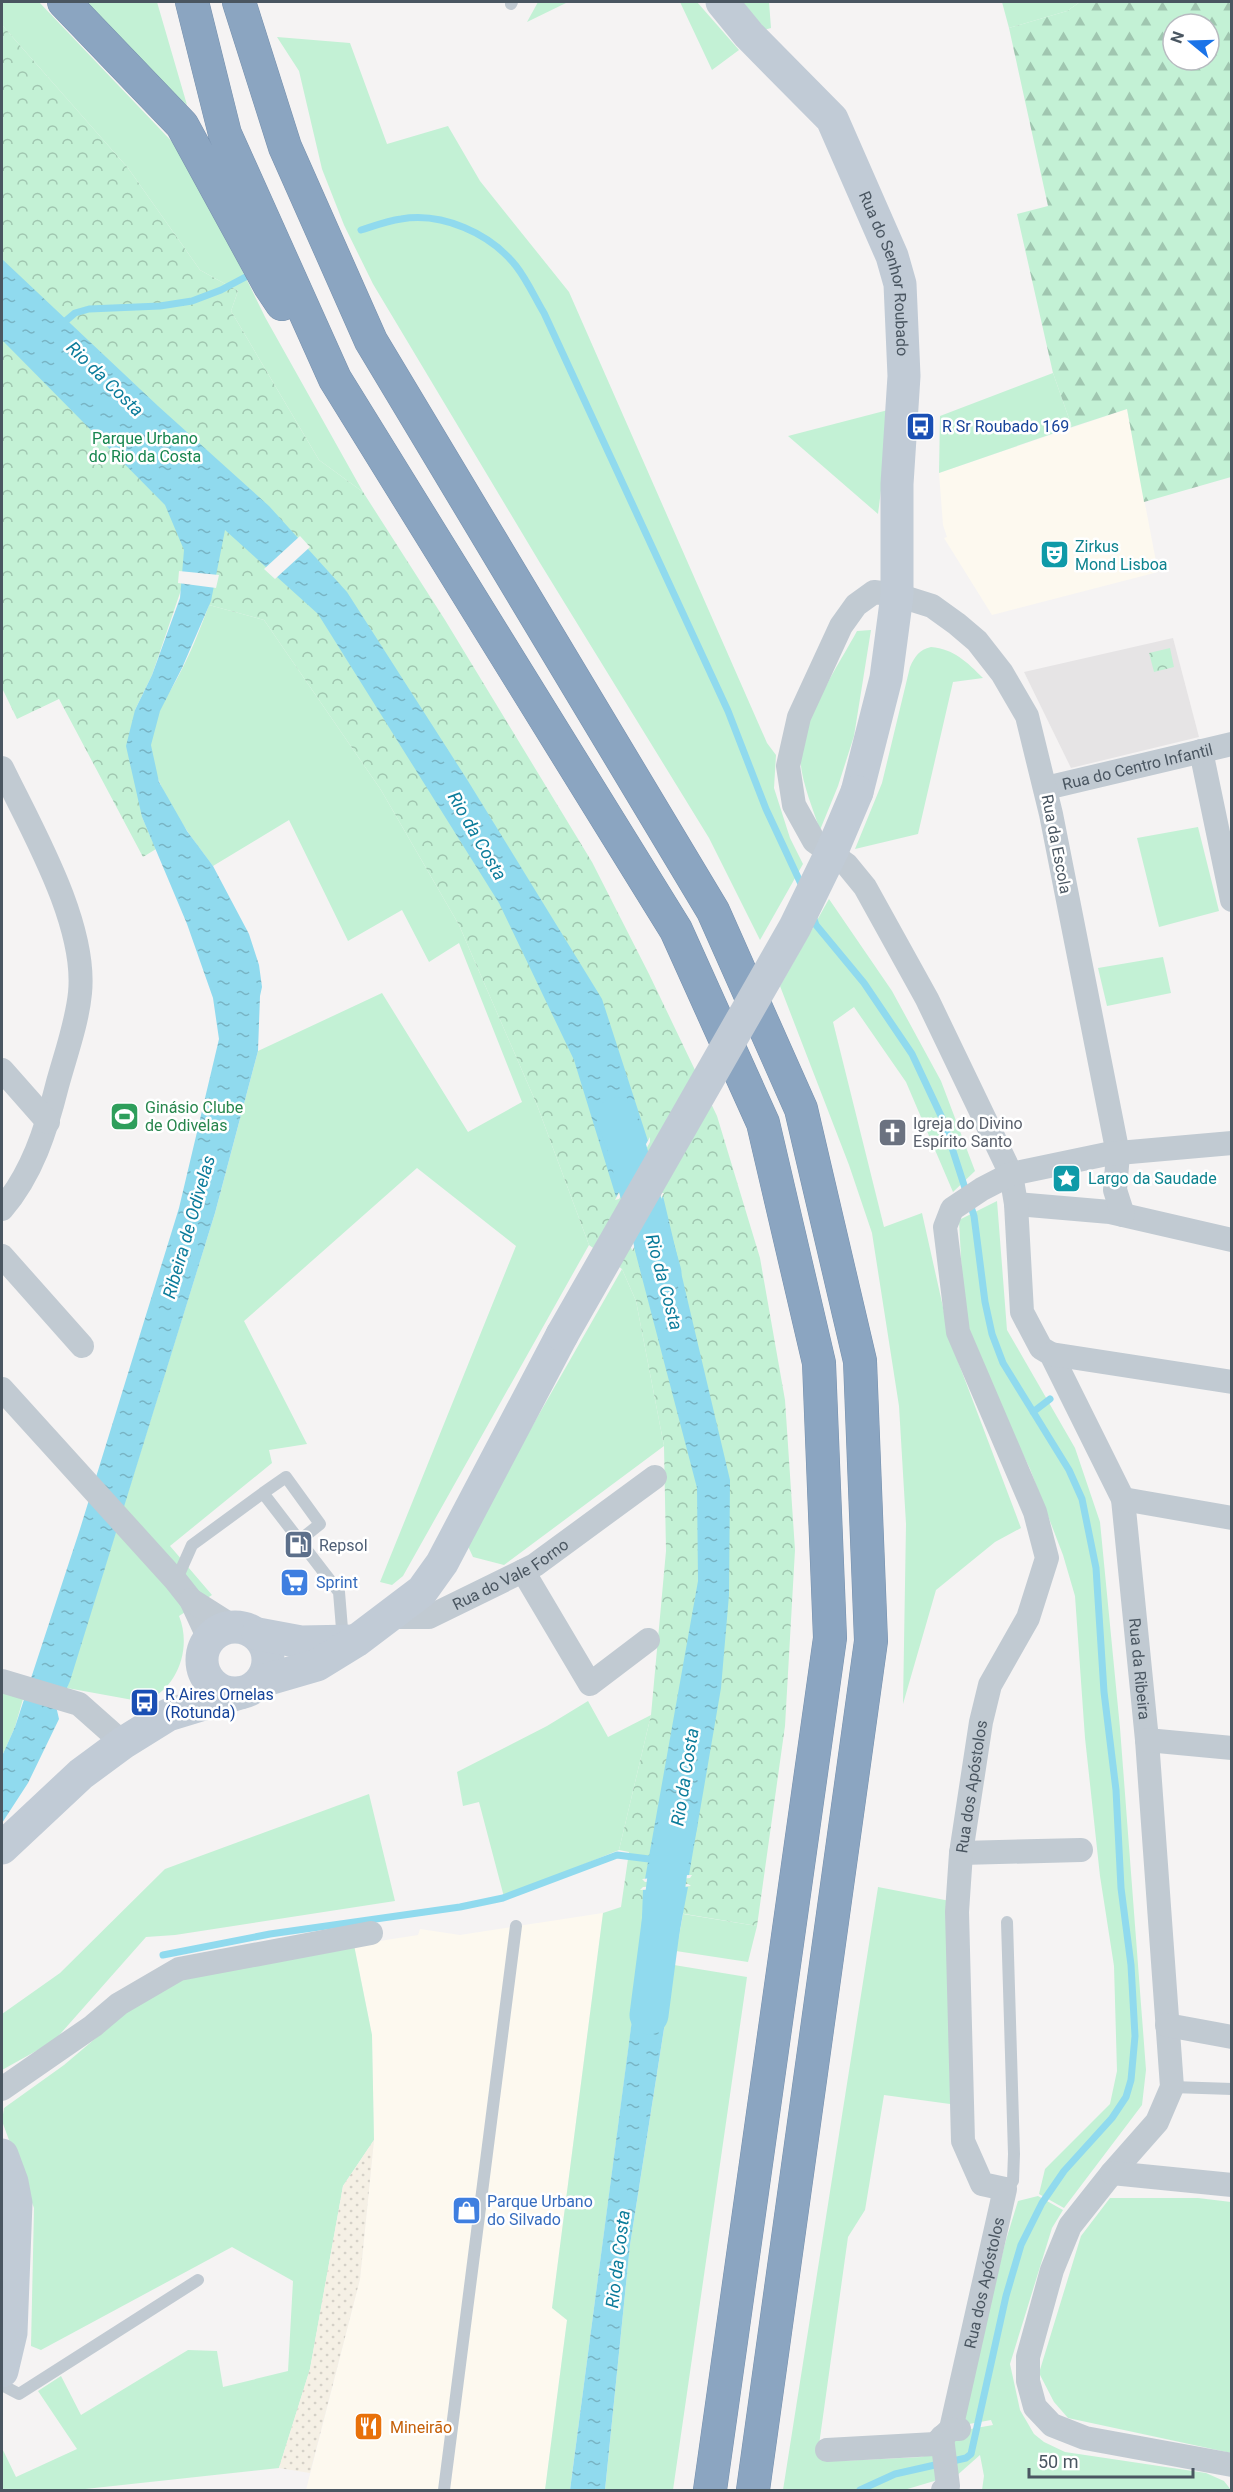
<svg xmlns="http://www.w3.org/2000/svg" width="1233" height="2492" font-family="Roboto,sans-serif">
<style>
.commercial{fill:#fdf9ef}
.education{fill:#e6e4e5}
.green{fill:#c3f1d5}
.forest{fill:url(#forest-firs);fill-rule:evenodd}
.sand{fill:url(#sand-dots)}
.park{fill:url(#park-crowns)}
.water{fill:url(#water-ripples)}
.pier{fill:#f5f3f3}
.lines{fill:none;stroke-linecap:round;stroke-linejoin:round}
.stream{stroke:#90daee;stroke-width:7}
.river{stroke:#90daee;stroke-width:39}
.highway-casing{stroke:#7690ad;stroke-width:34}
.lane{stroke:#c1cad2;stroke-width:12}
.street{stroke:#c1cad2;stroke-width:24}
.secondary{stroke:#c1cbd6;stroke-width:33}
.highway{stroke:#8ba5c1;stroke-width:33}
.secondary-bridge{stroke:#c1cbd6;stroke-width:33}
.labels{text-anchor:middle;stroke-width:5;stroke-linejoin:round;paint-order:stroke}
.street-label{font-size:16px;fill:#4a5661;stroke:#fff}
.transit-label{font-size:16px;fill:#164399;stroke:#fff;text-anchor:start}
.park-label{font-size:16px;fill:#17864f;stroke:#fff}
.culture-label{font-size:16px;fill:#0d838f;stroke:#fff;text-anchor:start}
.leisure-label{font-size:16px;fill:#27864d;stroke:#fff;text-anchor:start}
.worship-label{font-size:16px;fill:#5b616d;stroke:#fff;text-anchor:start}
.service-label{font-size:16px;fill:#4e5e75;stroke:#fff;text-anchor:start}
.shop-label{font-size:16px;fill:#366cbe;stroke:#fff;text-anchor:start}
.food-label{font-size:16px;fill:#c56008;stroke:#fff;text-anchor:start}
.water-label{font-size:18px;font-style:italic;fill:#0c7c9b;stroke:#fff}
</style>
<defs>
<pattern id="forest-firs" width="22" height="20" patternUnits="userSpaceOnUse" patternTransform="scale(1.5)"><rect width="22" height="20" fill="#c3f1d5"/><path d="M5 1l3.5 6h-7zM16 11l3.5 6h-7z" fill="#a0c6b0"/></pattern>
<pattern id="sand-dots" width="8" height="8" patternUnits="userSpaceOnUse" patternTransform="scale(1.5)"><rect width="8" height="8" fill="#f5f0e5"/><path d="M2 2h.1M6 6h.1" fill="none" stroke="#d4d0c7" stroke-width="1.8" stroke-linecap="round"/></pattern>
<pattern id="park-crowns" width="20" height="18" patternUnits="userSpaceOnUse" patternTransform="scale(1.5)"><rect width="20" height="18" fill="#c3f1d5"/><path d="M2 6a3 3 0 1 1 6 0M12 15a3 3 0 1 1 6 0" fill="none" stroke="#a0c6b0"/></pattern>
<pattern id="water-ripples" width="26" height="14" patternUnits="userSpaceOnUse" patternTransform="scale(1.5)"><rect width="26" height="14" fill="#90daee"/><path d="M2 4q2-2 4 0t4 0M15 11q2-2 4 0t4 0" fill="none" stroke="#78b4c4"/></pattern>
</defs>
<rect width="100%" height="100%" fill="#f5f3f3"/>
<path class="commercial" d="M1127,409L1158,572L992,615L944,538L947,537L943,525L939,473Z
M603,1913L552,2308L567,2320L545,2490H306L360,2279L374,2140L372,2035L354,1945L418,1935L420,1929L460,1935Z"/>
<path class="education" d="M1173,638L1199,737L1071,768L1024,672Z"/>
<path class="green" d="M2,2H39L178,148L203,190L265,317L363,492L319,460L231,311L238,291L200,270L128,168L2,25Z
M82,2H157L187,105L163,86Z
M538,2H568L527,22Z
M680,2H697L739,50L712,70Z
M737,2H769L771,28L764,30Z
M1002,2H1080L1067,11L1009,28Z
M277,37L350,43L387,144L448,126L480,181L569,292L767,743L776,755L774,788L790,838L803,864L760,940L709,838L540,563L373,284L344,225L322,169L299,71Z
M1053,373L1072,427L939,473L940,416Z
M888,410V435L878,514L788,436Z
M209,605L264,620L381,790L459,925L537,1105L589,1245L403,1576L392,1585L380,1582L516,1246L417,1168L244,1321L307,1444L269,1450L272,1463L170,1546L212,1595L179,1616C192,1648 178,1689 144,1702L67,1688L215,1213L258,1051L382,993L468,1132L522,1102L459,943L429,962L402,910L348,941L289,820L213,866C189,834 151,786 151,745C151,717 171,692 182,669C193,648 201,626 209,605Z
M871,630L854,736L838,786L820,830C812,806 800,779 800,753C800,724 842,659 857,631Z
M931,647C954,649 967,662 983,678L953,682L918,834L855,849L882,783L910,667C915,656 919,650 931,647Z
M1198,827L1219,911L1159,927L1137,838Z
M829,899L892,991L941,1081L975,1171L953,1192L906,1082L854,1007L833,1022L884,1227L922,1213L951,1343L1021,1528L995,1542L936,1590L903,1704L906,1524L899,1406L872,1233L849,1165L780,986Z
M1163,957L1171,993L1107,1006L1098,968Z
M997,1201L1007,1330L1075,1448L1100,1522L1120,1728L1146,2070L1142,2105L1064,2208L1039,2194L1045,2169L1110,2104L1117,2071L1114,1966L1100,1876L1085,1738L1075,1596L1063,1555L1030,1469L965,1334L959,1220Z
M622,1269L636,1301L664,1446L504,1565L473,1557L466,1542Z
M2,1691L23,1699L15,1727L2,1756Z
M588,1701L608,1737L651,1715L619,1850L504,1897L479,1802L463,1806L457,1772L547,1726Z
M369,1794L395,1901L175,1935L146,1937L54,2041L2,2070V2014L60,1973L165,1869Z
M878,1887L950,1901V2104L884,2095L865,2210L848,2237L819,2445L840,2461L921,2457L938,2452L941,2479L904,2490H783Z
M621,1907H643L641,1945L634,2006L570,2490H545L567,2320L552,2308L603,1913Z
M683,1914L757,1926L748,1962L676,1951Z
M354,1945L372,2035L374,2140L343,2186L310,2369L279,2468L76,2490H2V2448L16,2477L77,2449L38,2391L61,2376L81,2415L188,2350L217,2351L223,2387L288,2371L293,2281L232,2247L41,2350L31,2346L34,2208L2,2121L4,2108L64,2065L155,1988L186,1973Z
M674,1965L747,1977L673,2490H605L630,2245Z
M1038,2196L1063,2210L1052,2228L1010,2364L1020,2410L1034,2434L1044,2442L1065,2452L1206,2473L1224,2481L1231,2490H982L984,2476L980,2455L954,2478L950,2450L959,2431L993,2425L991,2420L958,2426L1006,2240L1018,2201Z
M1110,2198H1198L1231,2202V2453L1068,2418L1054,2402L1039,2373L1081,2236Z"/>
<path class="forest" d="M1080,2H1231V477L1144,502L1127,409L1072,427L1053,373L1017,214L1048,206L1009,28L1067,11ZM1173,24H1209V60H1173Z"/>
<path class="sand" d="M374,2140L360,2279L310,2473L279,2468L310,2369L343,2186Z"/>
<path class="park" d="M2,25L128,168L200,270L238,291L231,311L319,460L363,492L445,620L592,862L649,974L717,1116L760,1258L785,1400L795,1550L785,1726L757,1926L643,1907H621L629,1852L619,1850L651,1715L666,1551L664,1446L636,1301L622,1269L589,1245L537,1105L459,925L381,790L264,620L209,605L181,590L152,675L135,710L142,817L156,849L143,857L59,699L17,719L2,688Z
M1170,648L1174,667L1154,672L1149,653Z"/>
<path class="water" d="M2,259L158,406L269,506L347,592L468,781L602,999L648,1141L616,1197L574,1060L499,903L318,614L225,530L211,601L182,668L160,711L151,745L159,782L187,831L213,866L249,934L259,965L262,987L260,996L258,1051L215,1213L70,1681L67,1688L60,1690L56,1706L59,1719L28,1783L2,1823V1756L15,1727L80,1529L179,1208L219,1039L213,998L187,924L142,817L126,746L135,710L152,675L180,598L184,550L165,505L2,340Z
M663,1196L730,1480L729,1595L721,1688L689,1875L645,1879L698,1581L697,1488L634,1247Z
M688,1887L676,1951L641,1945L643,1890Z
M640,1959L674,1965L630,2245L605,2490H570Z"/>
<path class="pier" d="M300,536L310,547L275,579L264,569Z
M179,571L219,575L216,588L178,583Z
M650,1137V1142L619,1199L615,1200Z
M662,1193H664L632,1251L631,1247Z
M689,1875H692L690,1878L645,1882L642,1879Z
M688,1884L691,1886L640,1890L643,1887Z"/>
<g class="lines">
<path class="stream" d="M361,230C374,226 387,221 401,219C442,212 490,233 516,266C527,280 535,298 544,313L728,711L766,809L802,886
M62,324L75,313L89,309L160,306L192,301L221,290L253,273
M813,916L816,925L864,983L912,1054L943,1120L974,1216L985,1302L992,1334L1003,1363L1069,1470L1082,1499L1096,1568L1104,1692L1116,1790L1121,1888L1131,1965L1135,2036L1131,2080L1126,2097L1112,2118L1064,2171L1042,2203L1021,2245L1006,2296L971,2454L966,2458L895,2474L860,2490
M1033,1412L1050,1399
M163,1955L270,1934L460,1907L503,1898L617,1855L657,1860"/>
<path class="river" d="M616,1117L626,1145L662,1273
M649,2015L669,1862L678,1824"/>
<defs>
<path id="highway" d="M64,2L182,125L270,286L282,304
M192,2L225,134L335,379L676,930L763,1123L819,1363L830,1638L710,2490
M239,2L285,147L371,341L713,911L801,1109L860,1361L871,1641L753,2490"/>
</defs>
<use href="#highway" class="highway-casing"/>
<path class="lane" d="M511,4L512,2
M263,1493L286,1477L320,1524L300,1540
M176,1581L192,1545L263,1493L339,1592L343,1641
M1172,2087L1232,2089
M1005,2189L1013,2181L1014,2154L1007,1922
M2,2385L19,2394L198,2280
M444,2490L516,1926"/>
<g class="street">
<path d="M1201,751L1232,900"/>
<path d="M2,768C32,830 87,924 80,993C77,1024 65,1056 57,1086C46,1130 32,1174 2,1209"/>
<path id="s1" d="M1046,788L1232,744"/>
<path d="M2,1070L48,1122"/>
<path d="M1016,1204L1110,1212L1232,1240"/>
<path id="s2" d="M1123,1215L1115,1190L1118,1154L1051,814L1027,716L1002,673L977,641L957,624L932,606L897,595L874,592L856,605L841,626L799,717L788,766L794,805L814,841L847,865L865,887L927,999L1011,1174L1016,1204L1022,1312L1041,1348L1051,1354L1123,1499L1147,1740L1172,2087L1157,2122L1112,2173L1070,2226L1052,2270L1028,2357V2381L1035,2407L1052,2425L1085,2438L1232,2465"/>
<path d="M2,1256L82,1346"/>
<path d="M1051,1354L1232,1382"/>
<path d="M2,1389L176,1581L191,1600L209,1639"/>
<path d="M1123,1499L1232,1518"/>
<path d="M523,1571L590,1684L648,1640"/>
<path d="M191,1600L232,1626"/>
<path id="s3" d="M391,1617H429L535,1565L655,1477"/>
<path d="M2,1681L79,1704L123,1743"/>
<path d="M1147,1740L1232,1748"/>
<path d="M961,1853L1081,1850"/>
<path d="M1167,2025L1232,2037"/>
<path d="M2,2089L93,2026L119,2004L179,1969L371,1933"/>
<path d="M1112,2173L1232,2185"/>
<path id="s4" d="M959,2429H951L1005,2189L982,2184L963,2141L957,1912L961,1853L981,1722L990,1685L1028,1618L1047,1558L1035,1512L958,1332L945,1227L952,1209L982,1189L1011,1174L1107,1154L1232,1143"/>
<path d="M942,2437L948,2486L943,2490"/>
<path d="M827,2450L935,2444L951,2429"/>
</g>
<g class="secondary">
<path id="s5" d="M722,2L749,35L832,119L892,256L900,284L904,376L897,484V595L886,678L857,792"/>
<circle cx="235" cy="1660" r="33"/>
<path d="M258,1634L301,1642L354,1641"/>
<path d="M262,1681L317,1665L356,1641L422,1591L442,1563L562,1335"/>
<path d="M2,1848L81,1774L123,1743L168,1715L240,1693"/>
<path d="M2,2155L12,2182L16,2203L11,2333L2,2371"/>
</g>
<use href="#highway" class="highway"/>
<path class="secondary-bridge" d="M562,1335L795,927L832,851L857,792"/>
</g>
<defs>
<symbol id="bus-square" viewBox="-11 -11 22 22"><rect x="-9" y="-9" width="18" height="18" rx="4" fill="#1a4fb4" stroke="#fff"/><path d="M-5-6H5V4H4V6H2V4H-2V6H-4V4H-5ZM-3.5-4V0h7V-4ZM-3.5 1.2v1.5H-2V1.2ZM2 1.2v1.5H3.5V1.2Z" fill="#fff"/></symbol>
<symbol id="theatre-square" viewBox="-11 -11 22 22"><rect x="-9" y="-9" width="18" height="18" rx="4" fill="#0f9aa8" stroke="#fff"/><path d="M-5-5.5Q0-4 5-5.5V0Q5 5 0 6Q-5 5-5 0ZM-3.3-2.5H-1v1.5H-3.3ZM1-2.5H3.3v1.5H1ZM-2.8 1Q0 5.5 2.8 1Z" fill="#fff"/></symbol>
<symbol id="stadium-square" viewBox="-11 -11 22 22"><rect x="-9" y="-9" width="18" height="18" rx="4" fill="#2e9e5b" stroke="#fff"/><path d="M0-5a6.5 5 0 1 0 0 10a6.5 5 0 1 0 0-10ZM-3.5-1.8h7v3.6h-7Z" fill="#fff"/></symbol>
<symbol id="church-square" viewBox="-11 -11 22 22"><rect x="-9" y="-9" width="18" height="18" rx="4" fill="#6b7280" stroke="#fff"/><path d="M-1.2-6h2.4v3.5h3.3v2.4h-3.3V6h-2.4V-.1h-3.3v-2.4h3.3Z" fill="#fff"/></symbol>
<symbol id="sight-square" viewBox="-11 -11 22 22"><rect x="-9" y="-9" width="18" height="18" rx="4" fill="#0f9aa8" stroke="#fff"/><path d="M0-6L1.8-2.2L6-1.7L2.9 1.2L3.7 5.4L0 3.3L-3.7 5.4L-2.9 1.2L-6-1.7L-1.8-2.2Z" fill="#fff"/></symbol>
<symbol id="fuel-square" viewBox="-11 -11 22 22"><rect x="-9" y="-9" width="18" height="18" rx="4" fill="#5c6f8a" stroke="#fff"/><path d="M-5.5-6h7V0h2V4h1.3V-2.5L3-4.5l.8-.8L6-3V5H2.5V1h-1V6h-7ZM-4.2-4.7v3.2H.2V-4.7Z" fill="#fff"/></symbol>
<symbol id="supermarket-square" viewBox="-11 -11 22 22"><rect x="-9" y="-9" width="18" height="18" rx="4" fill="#3f7fe0" stroke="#fff"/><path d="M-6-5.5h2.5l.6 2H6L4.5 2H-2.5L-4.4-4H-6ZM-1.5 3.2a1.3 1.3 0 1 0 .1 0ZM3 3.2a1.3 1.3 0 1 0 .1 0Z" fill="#fff"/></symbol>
<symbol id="shop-square" viewBox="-11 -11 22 22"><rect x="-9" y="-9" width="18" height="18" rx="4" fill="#3f7fe0" stroke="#fff"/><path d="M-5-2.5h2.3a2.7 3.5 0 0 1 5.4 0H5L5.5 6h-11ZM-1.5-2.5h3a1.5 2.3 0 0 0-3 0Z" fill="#fff"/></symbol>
<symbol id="restaurant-square" viewBox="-11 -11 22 22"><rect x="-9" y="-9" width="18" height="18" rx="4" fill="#e8710a" stroke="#fff"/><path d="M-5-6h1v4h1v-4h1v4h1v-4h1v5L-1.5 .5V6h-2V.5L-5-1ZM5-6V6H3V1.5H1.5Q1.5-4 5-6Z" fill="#fff"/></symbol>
</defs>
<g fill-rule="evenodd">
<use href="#bus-square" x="904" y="410" width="33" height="33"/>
<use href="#theatre-square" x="1038" y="538" width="33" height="33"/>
<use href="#stadium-square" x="108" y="1100" width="33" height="33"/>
<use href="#church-square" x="876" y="1116" width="33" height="33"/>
<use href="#sight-square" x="1050" y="1162" width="33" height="33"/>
<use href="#fuel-square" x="282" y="1528" width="33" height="33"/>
<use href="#supermarket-square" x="278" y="1566" width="33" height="33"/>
<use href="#bus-square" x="128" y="1686" width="33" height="33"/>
<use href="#shop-square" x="450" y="2194" width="33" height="33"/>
<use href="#restaurant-square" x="352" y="2410" width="33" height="33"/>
</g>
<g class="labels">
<g class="street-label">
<text dy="6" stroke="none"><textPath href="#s5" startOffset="326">Rua do Senhor Roubado</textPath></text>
<text dy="6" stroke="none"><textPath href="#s1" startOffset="94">Rua do Centro Infantil</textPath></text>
<text transform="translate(1057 844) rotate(79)" y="6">Rua da Escola</text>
<text dy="6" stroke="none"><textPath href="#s3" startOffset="130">Rua do Vale Forno</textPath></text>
<text dy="6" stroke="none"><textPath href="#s2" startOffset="1911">Rua da Ribeira</textPath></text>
<text dy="6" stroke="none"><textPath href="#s4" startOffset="680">Rua dos Apóstolos</textPath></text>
<text dy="6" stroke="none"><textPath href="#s4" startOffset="158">Rua dos Apóstolos</textPath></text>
</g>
<g class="transit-label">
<text x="942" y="432">R Sr Roubado 169</text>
<text x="165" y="1700">R Aires Ornelas<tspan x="165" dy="18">(Rotunda)</tspan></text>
</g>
<g class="park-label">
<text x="145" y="444">Parque Urbano<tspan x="145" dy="18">do Rio da Costa</tspan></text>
</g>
<g class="culture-label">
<text x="1075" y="552">Zirkus<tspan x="1075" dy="18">Mond Lisboa</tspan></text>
<text x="1088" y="1184">Largo da Saudade</text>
</g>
<g class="leisure-label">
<text x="145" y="1113">Ginásio Clube<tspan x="145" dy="18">de Odivelas</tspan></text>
</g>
<g class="worship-label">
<text x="913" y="1129">Igreja do Divino<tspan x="913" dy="18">Espírito Santo</tspan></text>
</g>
<g class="service-label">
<text x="319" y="1551">Repsol</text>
</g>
<g class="shop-label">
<text x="316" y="1588">Sprint</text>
<text x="487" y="2207">Parque Urbano<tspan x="487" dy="18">do Silvado</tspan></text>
</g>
<g class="food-label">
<text x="390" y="2433">Mineirão</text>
</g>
<g class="water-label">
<text transform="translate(105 379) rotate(44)" y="6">Rio da Costa</text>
<text transform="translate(477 836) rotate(60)" y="6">Rio da Costa</text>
<text transform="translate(189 1227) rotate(-74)" y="6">Ribeira de Odivelas</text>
<text transform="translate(664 1282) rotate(75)" y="6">Rio da Costa</text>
<text transform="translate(685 1777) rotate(-81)" y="6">Rio da Costa</text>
<text transform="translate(618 2259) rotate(-83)" y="6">Rio da Costa</text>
</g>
</g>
<rect width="1233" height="2492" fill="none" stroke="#4a5661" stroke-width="6"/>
<g transform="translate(1191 42) rotate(289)"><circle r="28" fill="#ffffff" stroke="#b7bbc0" stroke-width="1.5"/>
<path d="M0-4.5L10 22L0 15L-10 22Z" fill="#1a73e8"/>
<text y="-9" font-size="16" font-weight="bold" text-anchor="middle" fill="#4a5661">N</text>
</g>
<path d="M1029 2468v9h164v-9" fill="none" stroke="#4a5661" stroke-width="3"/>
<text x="1038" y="2468" font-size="18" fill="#4a5661" stroke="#ffffff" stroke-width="4.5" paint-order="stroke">50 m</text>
</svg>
